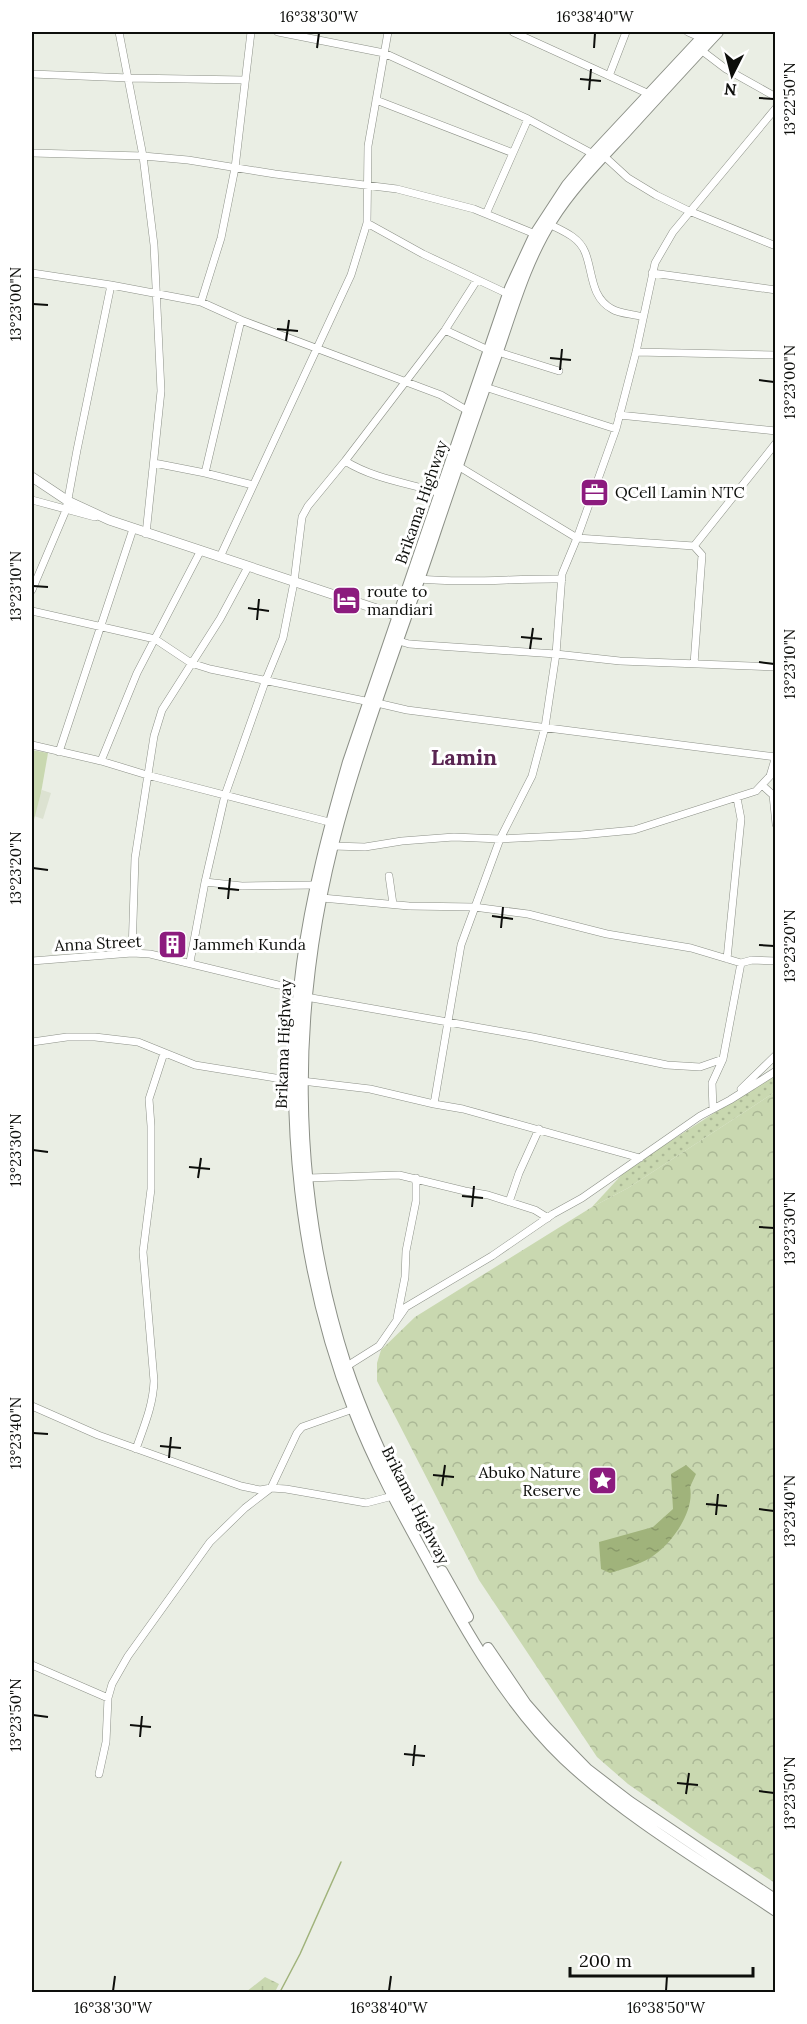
<svg xmlns="http://www.w3.org/2000/svg" width="807" height="2024" font-family="Lora,serif">
<style>
.built{fill:#dce2d1}
.grass{fill:url(#grass-dots)}
.forest{fill:url(#forest-crowns)}
.wetland{fill:url(#wetland-marsh)}
.pitch{fill:#c9d8b0}
.water{fill:url(#water-ripples)}
.lines{fill:none;stroke-linecap:round;stroke-linejoin:round}
.stream{stroke:#a0b37b;stroke-width:1.5}
.minor-casing{stroke:#8c9087;stroke-width:8}
.secondary-casing{stroke:#8c9087;stroke-width:10}
.trunk-casing{stroke:#8c9087;stroke-width:12}
.minor{stroke:#fff;stroke-width:7}
.secondary{stroke:#fff;stroke-width:9}
.trunk{stroke:#fff;stroke-width:10}
.ticks{fill:none;stroke:#0d0e0b;stroke-width:2}
.labels{text-anchor:middle;stroke-width:6;stroke-linejoin:round;paint-order:stroke}
.poi-label{font-size:16px;fill:#0d0e0b;stroke:#fff;text-anchor:start}
.street-label{font-size:16px;fill:#0d0e0b;stroke:#fff}
.district-label{font-size:22px;font-weight:bold;fill:#5a2552;stroke:#fff}
.neatline{fill:none;stroke:#0d0e0b;stroke-width:2}
.ticks-label{font-size:15px;text-anchor:middle;fill:#0d0e0b}
</style>
<defs>
<pattern id="grass-dots" width="8" height="8" patternUnits="userSpaceOnUse" patternTransform="scale(1.5)"><rect width="8" height="8" fill="#c9d8b0"/><path d="M2 2h.1M6 6h.1" fill="none" stroke="#abb896" stroke-width="1.8" stroke-linecap="round"/></pattern>
<pattern id="forest-crowns" width="20" height="18" patternUnits="userSpaceOnUse" patternTransform="scale(1.5)"><rect width="20" height="18" fill="#c9d8b0"/><path d="M2 6a3 3 0 1 1 6 0M12 15a3 3 0 1 1 6 0" fill="none" stroke="#abb896"/></pattern>
<pattern id="wetland-marsh" width="20" height="14" patternUnits="userSpaceOnUse" patternTransform="scale(1.5)"><rect width="20" height="14" fill="#c9d8b0"/><path d="M1 5h8M5 5V1M11 12h8M15 12V8" fill="none" stroke="#abb896"/></pattern>
<pattern id="water-ripples" width="26" height="14" patternUnits="userSpaceOnUse" patternTransform="scale(1.5)"><rect width="26" height="14" fill="#a0b37b"/><path d="M2 4q2-2 4 0t4 0M15 11q2-2 4 0t4 0" fill="none" stroke="#899969"/></pattern>
</defs>
<rect width="100%" height="100%" fill="#eaeee4"/>
<path class="built" d="M42,790L51,793L43,819L34,816Z"/>
<path class="grass" d="M775,1074V1092L628,1188L592,1207L627,1169Z"/>
<path class="forest" d="M775,1092V1883L701,1835L628,1784L597,1757L479,1580L377,1381V1363L381,1350L415,1317L592,1207L628,1188Z"/>
<path class="wetland" d="M265,1977L279,1984L275,1992H246Z"/>
<path class="pitch" d="M32,750L48,753L41,793L32,827Z"/>
<path class="water" d="M686,1465L696,1474L690,1487C695,1512 671,1545 650,1558C638,1565 623,1569 610,1573L601,1569L599,1542L653,1527L673,1509L671,1474Z"/>
<g class="lines">
<path class="stream" d="M280,1992L300,1954L341,1862"/>
<defs>
<path id="minor" d="M119,32L143,156L154,245L161,391L146,534
M278,32L384,53L528,119L593,154
M513,32L649,94
M688,32L704,39
M701,50L726,69L776,97
M32,74L129,78L244,80
M609,76L626,32
M376,100L513,153L486,214
M32,153L143,156L188,160L275,174L397,189L474,209L535,234
M513,153L528,119
M604,156L628,178L656,195L689,211L776,246
M367,223L423,254L508,294
M549,224C563,231 579,237 585,252C593,271 590,297 612,309C620,314 634,314 643,317
M32,273L111,285L201,302L241,320L441,395L468,411
M652,273L776,290
M201,302L221,238L235,168L251,32
M445,330L488,350
M498,352L559,371
M636,352L776,355
M485,387L616,429
M619,415L776,431
M345,461C374,479 408,483 440,493
M154,463L205,473L253,485
M458,466L577,538L694,546L702,555L694,664
M205,473L241,320
M32,500L95,517
M694,546L776,443
M220,557L351,275L367,223L368,146L388,32
M420,579C467,584 515,578 562,579
M32,590L66,510L77,450L111,285
M32,611L155,639L191,663L210,669L370,702
M399,641L409,644L556,654L620,661L776,667
M377,703L407,710L776,757
M32,745L101,761L147,775L333,823
M59,752L133,529
M101,761L137,673L201,550
M762,785L773,795L776,824
M333,846L365,847L402,841L454,837L500,839L581,835L634,830L756,791L770,776L776,756
M389,876L393,904
M205,882L242,886L316,885
M322,898L409,906L474,907L528,914L607,934L691,948L741,963L752,960L776,961
M132,953L135,858L154,736L162,710L220,619L248,567
M727,959L741,819L737,798
M32,961L132,953L150,954L278,985L301,987
M190,962L205,882L225,795L265,682L283,638L294,582L302,517L308,506L345,461L445,330L477,280
M306,997L533,1037L667,1065L700,1067L723,1059
M32,1042L67,1037H95L138,1042L195,1065L294,1081
M302,1081L370,1089L434,1104L461,945L500,839L532,776L545,727L556,654L562,574L577,538L616,429L636,352L655,263L673,232L776,108
M741,1089L776,1055
M434,1104L463,1109L640,1158
M713,1109L712,1083L723,1059L741,963
M308,1178L399,1175L465,1191L488,1195L535,1210L548,1218
M509,1202L519,1173L539,1129
M397,1318L405,1277L406,1251L416,1201V1178
M344,1368L379,1346L406,1307L492,1256L553,1214L582,1198L700,1116L730,1100L776,1071
M32,1406L98,1435L241,1486L260,1490L271,1488L286,1489L366,1503L393,1496
M136,1449C144,1426 153,1406 154,1381L143,1252L151,1189V1126L149,1099L164,1053
M32,1665L108,1698
M99,1774L106,1742L108,1698L112,1684L128,1656L210,1542L245,1508L271,1488L297,1433L302,1427L353,1409"/>
<path id="secondary" d="M32,477L68,501L109,520L404,618"/>
<path id="trunk" d="M707,32L593,154L567,185L535,234L510,288L348,762C329,828 311,895 302,964C282,1110 300,1274 354,1411C374,1463 401,1512 428,1561C465,1630 507,1704 564,1759C627,1818 704,1863 776,1911
M414,1521C388,1470 364,1419 346,1365C289,1187 290,1001 339,822C366,724 404,627 436,530C456,471 476,412 497,354C513,308 526,261 552,220C573,187 599,161 625,133C656,99 687,65 718,32
M442,1571L468,1617
M488,1648L526,1704L547,1728L587,1769L630,1802L776,1900"/>
</defs>
<use href="#minor" class="minor-casing"/>
<use href="#secondary" class="secondary-casing"/>
<use href="#trunk" class="trunk-casing"/>
<use href="#minor" class="minor"/>
<use href="#secondary" class="secondary"/>
<use href="#trunk" class="trunk"/>
</g>
<path class="ticks" d="M317,48L319,33M594,48L595,33M580,79L601,81M589,90L591,69M759,98L774,99M33,304L48,305M277,329L298,331M286,341L289,320M550,358L571,360M560,370L562,349M759,380L774,382M33,586L48,587M248,608L269,611M257,620L259,599M521,637L542,639M530,649L533,628M759,662L774,664M33,868L48,870M218,888L239,890M228,899L230,878M492,916L513,919M501,928L503,907M759,945L774,946M33,1150L48,1152M189,1167L210,1169M198,1178L201,1158M462,1196L483,1198M472,1207L474,1186M759,1227L774,1228M33,1433L48,1434M160,1446L181,1448M169,1458L171,1437M433,1475L454,1477M442,1486L445,1465M706,1504L727,1506M759,1509L774,1511M716,1515L718,1494M33,1715L48,1717M130,1725L151,1727M140,1737L142,1716M404,1754L425,1756M413,1766L415,1745M677,1783L698,1785M759,1791L774,1793M686,1794L689,1773M113,1991L115,1976M389,1991L391,1976M666,1991L667,1976"/>
<defs>
<symbol id="office-square" viewBox="-11 -11 22 22"><rect x="-9" y="-9" width="18" height="18" rx="4" fill="#8c1b7e" stroke="#fff"/><path d="M-6-3h4V-5.5h4V-3h4V5H-6ZM-1-4.5V-3h2v-1.5ZM-6 0V1H6V0Z" fill="#fff"/></symbol>
<symbol id="hotel-square" viewBox="-11 -11 22 22"><rect x="-9" y="-9" width="18" height="18" rx="4" fill="#8c1b7e" stroke="#fff"/><path d="M-6-4.5h1.5V1H6V5H4.5V3h-9V5H-6ZM-4 0a1.8 1.8 0 1 1 3.6 0ZM.5 0V-2.5h3Q6-2.5 6 0Z" fill="#fff"/></symbol>
<symbol id="building-square" viewBox="-11 -11 22 22"><rect x="-9" y="-9" width="18" height="18" rx="4" fill="#8c1b7e" stroke="#fff"/><path d="M-4-6H4V6H1V3H-1V6H-4ZM-2.5-4.3h1.7v1.8h-1.7ZM.8-4.3h1.7v1.8H.8ZM-2.5-1h1.7V.8h-1.7ZM.8-1h1.7V.8H.8Z" fill="#fff"/></symbol>
<symbol id="sight-square" viewBox="-11 -11 22 22"><rect x="-9" y="-9" width="18" height="18" rx="4" fill="#8c1b7e" stroke="#fff"/><path d="M0-6L1.8-2.2L6-1.7L2.9 1.2L3.7 5.4L0 3.3L-3.7 5.4L-2.9 1.2L-6-1.7L-1.8-2.2Z" fill="#fff"/></symbol>
</defs>
<g fill-rule="evenodd">
<use href="#office-square" x="578" y="476" width="33" height="33"/>
<use href="#hotel-square" x="330" y="584" width="33" height="33"/>
<use href="#building-square" x="156" y="928" width="33" height="33"/>
<use href="#sight-square" x="586" y="1464" width="33" height="33"/>
</g>
<g class="labels">
<g class="poi-label">
<text x="615" y="498">QCell Lamin NTC</text>
<text x="367" y="597">route to<tspan x="367" dy="18">mandiari</tspan></text>
<text x="193" y="950">Jammeh Kunda</text>
<text x="581" y="1478" text-anchor="end">Abuko Nature<tspan x="581" dy="18">Reserve</tspan></text>
</g>
<g class="street-label">
<text transform="translate(421 502) rotate(-71)" y="6">Brikama Highway</text>
<text transform="translate(98 943) rotate(-3)" y="6">Anna Street</text>
<text transform="translate(283 1044) rotate(-88)" y="6">Brikama Highway</text>
<text transform="translate(416 1505) rotate(63)" y="6">Brikama Highway</text>
</g>
<g class="district-label">
<text x="464" y="765">Lamin</text>
</g>
</g>
<rect width="807" height="2024" fill="none" stroke="#ffffff" stroke-width="66"/>
<g transform="translate(732 75) rotate(186)" stroke="#ffffff" stroke-width="4.5" paint-order="stroke">
<path d="M0-4.5L10 22L0 15L-10 22Z" fill="#0d0e0b"/>
<text y="-9" font-size="16" font-weight="bold" text-anchor="middle" fill="#0d0e0b">N</text>
</g>
<path d="M570 1967v9h183v-9" fill="none" stroke="#0d0e0b" stroke-width="3"/>
<text x="579" y="1967" font-size="18" fill="#0d0e0b" stroke="#ffffff" stroke-width="4.5" paint-order="stroke">200 m</text>
<rect x="33" y="33" width="741" height="1958" class="neatline"/>
<g class="ticks-label">
<text x="319" y="22">16°38'30"W</text>
<text x="595" y="22">16°38'40"W</text>
<text transform="translate(790 99) rotate(-90)" y="5">13°22'50"N</text>
<text transform="translate(16 304) rotate(-90)" y="5">13°23'00"N</text>
<text transform="translate(790 382) rotate(-90)" y="5">13°23'00"N</text>
<text transform="translate(16 586) rotate(-90)" y="5">13°23'10"N</text>
<text transform="translate(790 664) rotate(-90)" y="5">13°23'10"N</text>
<text transform="translate(16 868) rotate(-90)" y="5">13°23'20"N</text>
<text transform="translate(790 946) rotate(-90)" y="5">13°23'20"N</text>
<text transform="translate(16 1150) rotate(-90)" y="5">13°23'30"N</text>
<text transform="translate(790 1228) rotate(-90)" y="5">13°23'30"N</text>
<text transform="translate(16 1433) rotate(-90)" y="5">13°23'40"N</text>
<text transform="translate(790 1511) rotate(-90)" y="5">13°23'40"N</text>
<text transform="translate(16 1715) rotate(-90)" y="5">13°23'50"N</text>
<text transform="translate(790 1793) rotate(-90)" y="5">13°23'50"N</text>
<text x="113" y="2013">16°38'30"W</text>
<text x="389" y="2013">16°38'40"W</text>
<text x="666" y="2013">16°38'50"W</text>
</g>
</svg>
